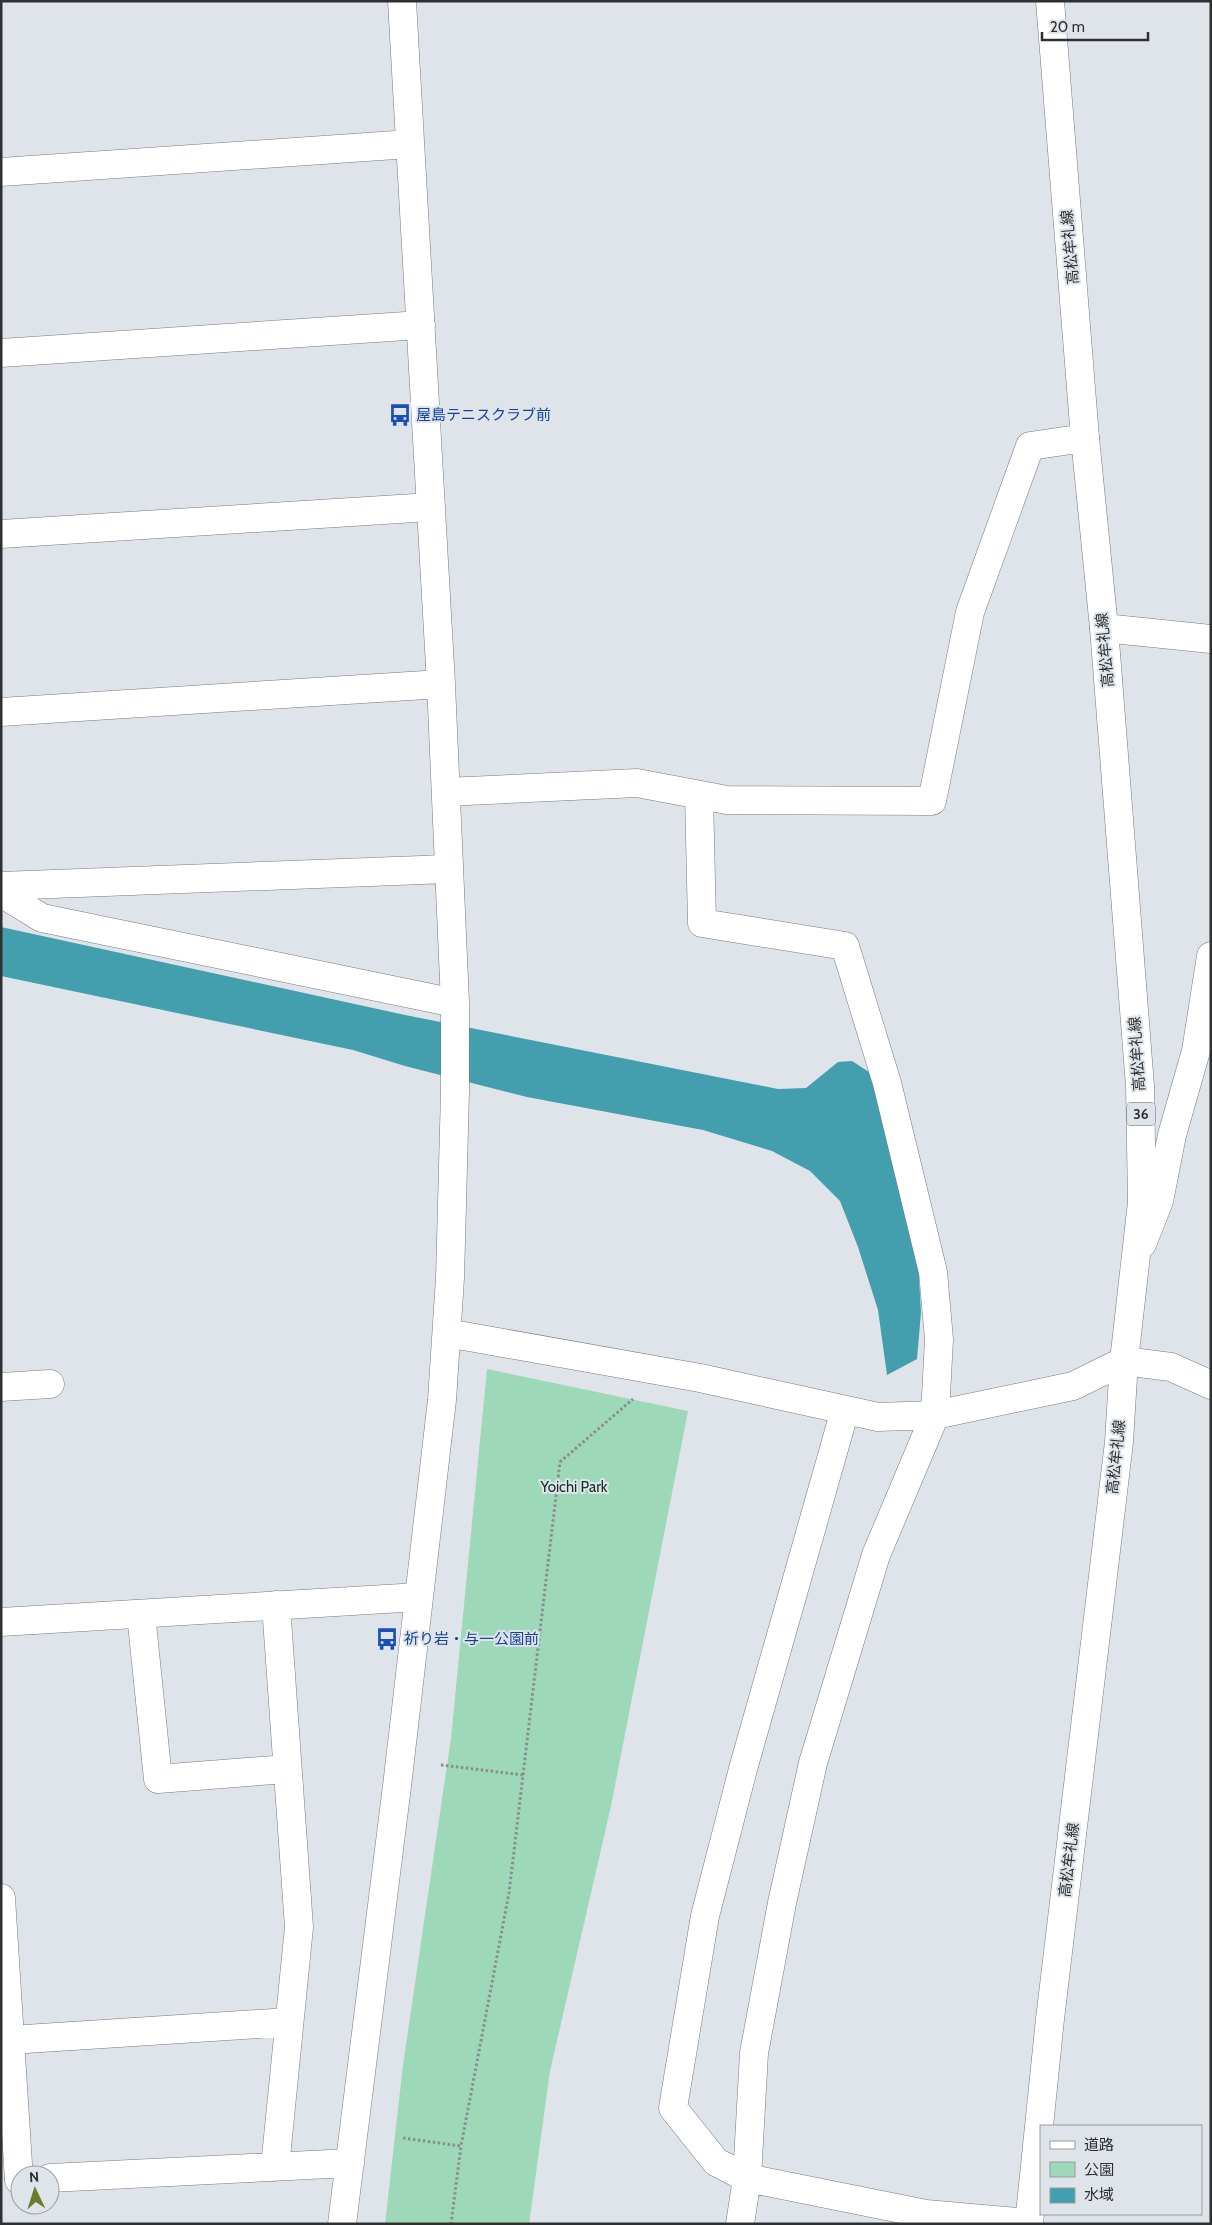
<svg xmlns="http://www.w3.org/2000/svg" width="1212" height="2225" font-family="Cabin,'Noto Sans JP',sans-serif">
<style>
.green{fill:#9dd9b8}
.water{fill:#439fad}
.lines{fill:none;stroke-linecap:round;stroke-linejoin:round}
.minor-casing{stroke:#767b7f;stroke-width:29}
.major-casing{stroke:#767b7f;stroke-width:29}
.path{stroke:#8a8e92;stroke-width:3;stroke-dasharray:2.5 2.5;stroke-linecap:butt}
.minor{stroke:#fff;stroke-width:28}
.major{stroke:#fff;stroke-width:28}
.labels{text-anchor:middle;stroke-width:4;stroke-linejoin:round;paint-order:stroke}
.shield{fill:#dee4e9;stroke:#636669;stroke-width:1}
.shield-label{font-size:14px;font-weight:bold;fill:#2e3032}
.street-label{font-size:15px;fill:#2e3032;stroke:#dee4e9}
.transit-label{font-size:15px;fill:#164399;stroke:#dee4e9;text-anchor:start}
.park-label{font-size:15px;fill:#123222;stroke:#dee4e9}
</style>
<rect width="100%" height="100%" fill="#dee4e9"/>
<path class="green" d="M487,1369L688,1411L611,1806L550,2071L529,2224H385L403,2065L451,1738Z"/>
<path class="water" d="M1,927L405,1015L778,1089L806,1088L838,1062L852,1061L869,1072L876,1085L918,1261L921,1312L917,1359L887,1375L878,1310L858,1247L840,1201L810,1171L772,1151L703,1130L527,1097L405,1066L353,1050L1,976Z"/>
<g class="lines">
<defs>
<path id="minor" d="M1,172L410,144
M1,353L421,325
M1,534L431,507
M1104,628L1211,639
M1,712L441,684
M446,792L637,783L727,800L932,801L970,612L1030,446L1085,438
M1,886L448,869
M1,893L42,918L455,1003
M1142,1244L1159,1201L1172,1135L1196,1051L1211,956
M447,1333L700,1378L878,1417L935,1415L939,1339L933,1272L887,1083L845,946L702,923L699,795
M1,1387L50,1384
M845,1410L743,1769L705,1916L673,2108L716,2162L747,2178L926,2214L1029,2223
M141,1614L158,1779L287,1769
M1,1622L419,1597
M1,1898L19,2180
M10,2040L289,2022
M275,2167L299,1927L276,1605
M50,2178L350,2163
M342,2224L397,1786L442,1400L450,1278L455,1092V1003L441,684L402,1
M740,2224L747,2178L754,2053L782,1903L813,1763L876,1555L935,1415L1073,1386L1124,1361L1171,1367L1211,1385"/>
<path id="major" d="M1029,2224L1050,2019L1119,1442L1124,1361L1142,1202L1140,1086L1104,628L1085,438L1050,1"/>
</defs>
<use href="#minor" class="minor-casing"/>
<use href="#major" class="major-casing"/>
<path class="path" d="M441,1765L523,1775L509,1893L461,2146
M523,1775L560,1462L633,1399
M403,2138L461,2146L451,2224"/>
<use href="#minor" class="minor"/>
<use href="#major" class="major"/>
</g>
<defs>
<symbol id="bus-bare" viewBox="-9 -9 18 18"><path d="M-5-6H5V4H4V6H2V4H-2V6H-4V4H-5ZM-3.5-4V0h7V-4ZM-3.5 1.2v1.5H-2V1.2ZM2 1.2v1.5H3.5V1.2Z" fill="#1a4fb4" stroke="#dee4e9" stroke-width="2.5" paint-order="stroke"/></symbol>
</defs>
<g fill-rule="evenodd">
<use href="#bus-bare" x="384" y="399" width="32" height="32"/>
<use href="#bus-bare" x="371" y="1623" width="32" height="32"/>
</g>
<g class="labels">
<rect class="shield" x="1127" y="1102.5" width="28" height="23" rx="4"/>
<g class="shield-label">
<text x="1141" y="1119">36</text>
</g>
<g class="street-label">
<text transform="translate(1070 247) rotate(-95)" y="5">高松牟礼線</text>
<text transform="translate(1105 650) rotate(-95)" y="5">高松牟礼線</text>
<text transform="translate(1137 1054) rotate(-94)" y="5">高松牟礼線</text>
<text transform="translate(1116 1457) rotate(-84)" y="5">高松牟礼線</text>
<text transform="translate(1069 1860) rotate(-83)" y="5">高松牟礼線</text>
</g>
<g class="transit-label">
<text x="416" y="420">屋島テニスクラブ前</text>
<text x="404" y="1644">祈り岩・与一公園前</text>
</g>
<g class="park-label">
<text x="574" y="1492">Yoichi Park</text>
</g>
</g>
<rect width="1212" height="2225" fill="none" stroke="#2e3032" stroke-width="5"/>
<rect x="1040" y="2125" width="162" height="90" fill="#dee4e9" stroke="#989ca0"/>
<rect x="1050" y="2141" width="25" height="8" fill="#ffffff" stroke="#989ca0"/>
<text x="1084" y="2150" font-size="15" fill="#2e3032">道路</text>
<rect x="1050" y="2162" width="25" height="15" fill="#9dd9b8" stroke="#989ca0"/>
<text x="1084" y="2175" font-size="15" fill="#2e3032">公園</text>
<rect x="1050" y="2188" width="25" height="15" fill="#439fad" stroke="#989ca0"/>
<text x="1084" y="2200" font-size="15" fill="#2e3032">水域</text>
<g transform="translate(35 2190) rotate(356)"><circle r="24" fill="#dee4e9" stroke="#989ca0"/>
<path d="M0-4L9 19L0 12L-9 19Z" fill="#6b7d2d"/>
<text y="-8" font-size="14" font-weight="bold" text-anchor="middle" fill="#2e3032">N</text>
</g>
<path d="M1042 32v8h106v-8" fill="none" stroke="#2e3032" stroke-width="2.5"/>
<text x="1050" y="32" font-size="15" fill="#2e3032" stroke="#dee4e9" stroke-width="4" paint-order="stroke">20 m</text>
</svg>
